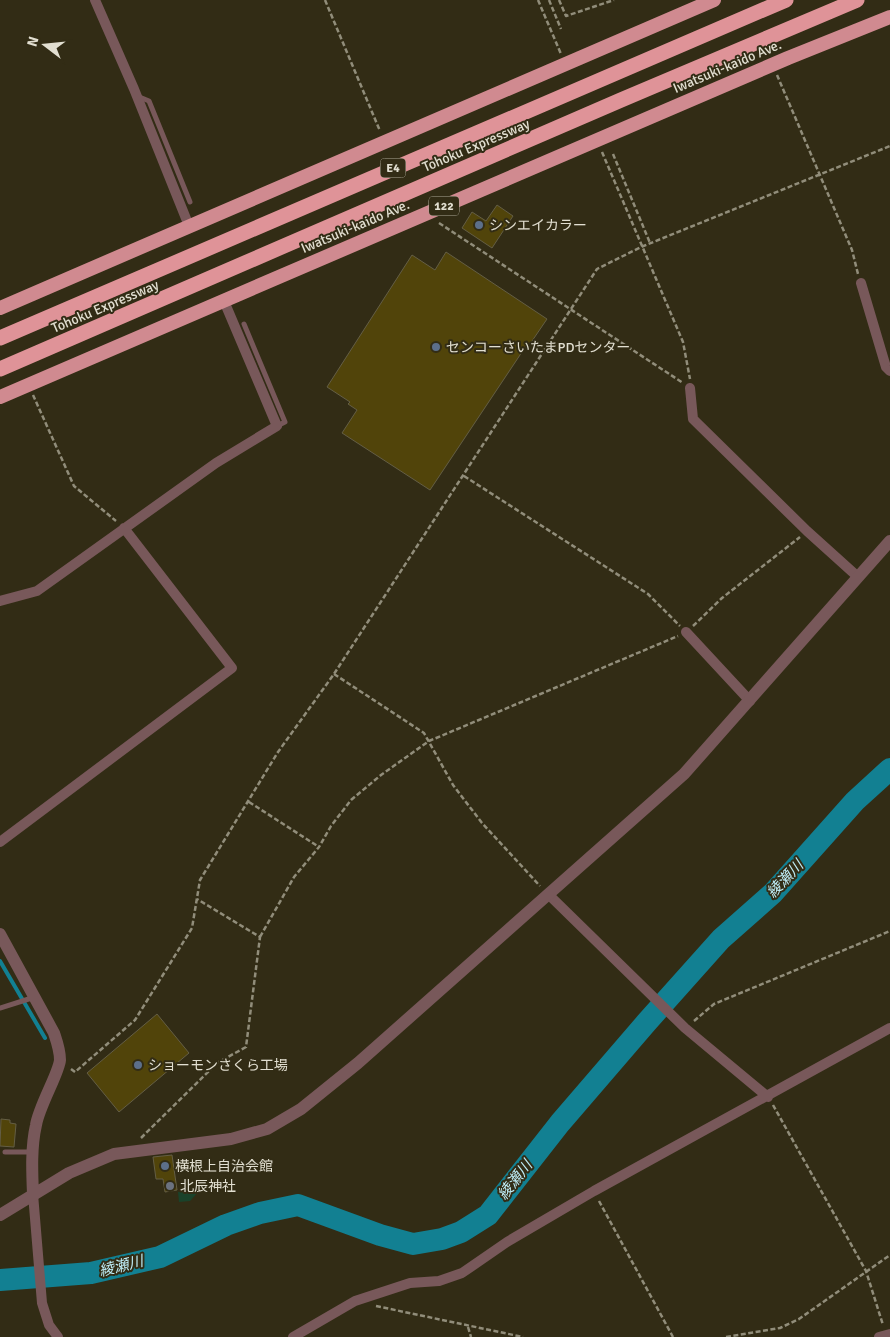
<svg xmlns="http://www.w3.org/2000/svg" width="890" height="1337" font-family="Signika,'Noto Sans JP',sans-serif">
<style>
.green{fill:#1a422a}
.lines{fill:none;stroke-linecap:round;stroke-linejoin:round}
.stream{stroke:#128092;stroke-width:4}
.river{stroke:#128092;stroke-width:22}
.building{fill:#51440a;stroke:#645e45}
.path{stroke:#918d7a;stroke-width:2.5;stroke-dasharray:5 2.5;stroke-linecap:butt}
.service{stroke:#78585a;stroke-width:5}
.minor{stroke:#78585a;stroke-width:10}
.tertiary{stroke:#78585a;stroke-width:12}
.trunk{stroke:#d08a90;stroke-width:14}
.motorway{stroke:#df9398;stroke-width:15}
.service-dot{fill:#5c6f8a;stroke:#322c15;stroke-width:2}
.worship-dot{fill:#6b7280;stroke:#322c15;stroke-width:2}
.labels{text-anchor:middle;stroke-width:4;stroke-linejoin:round;paint-order:stroke}
.shield{fill:#322c15;stroke:#ada999;stroke-width:1}
.shield-label{font-size:12px;font-weight:bold;fill:#e2dfd1}
.street-label{font-size:14px;fill:#e2dfd1;stroke:#322c15}
.poi-label{font-size:14px;fill:#e2dfd1;stroke:#322c15;text-anchor:start}
.water-label{font-size:15px;font-style:italic;fill:#bfedf7;stroke:#322c15}
</style>
<rect width="100%" height="100%" fill="#322c15"/>
<path class="green" d="M204,1186L190,1201L179,1202L178,1192Z"/>
<g class="lines">
<path class="stream" d="M0,961L45,1038
M0,1277L1,1279"/>
<path class="river" d="M0,1280L91,1273L160,1257L226,1225L260,1213L298,1205L380,1235L413,1244L442,1239L461,1232L488,1215L560,1123L646,1023L721,939L773,893L855,801L890,769"/>
</g>
<path class="building" d="M497,205L513,216L492,248L462,228L472,212L486,221Z
M446,252L547,319L530,344L528,343L430,490L342,433L357,410L348,404L350,402L327,387L412,255L435,270Z
M157,1014L189,1053L119,1112L87,1073Z
M1,1119L10,1120V1123L16,1124L14,1147L0,1146Z
M172,1155L177,1190L165,1192L163,1179H156L153,1157Z"/>
<g class="lines">
<path class="path" d="M325,0L380,131
M538,0L561,54
M549,0L561,29
M559,0L566,16L614,0
M777,75L852,250L858,274
M602,152L683,342L690,379
M613,154L650,243
M439,223L683,383
M33,395L74,486L116,521
M464,476L648,594L680,626
M693,626L722,598L800,537
M334,674L424,733L453,785L482,823L540,886
M249,802L319,847
M260,937L294,877L319,847L331,826L351,800L381,775L429,741L678,636
M694,1021L714,1004L890,931
M71,1069L75,1072L135,1020L192,928L200,880L278,752L334,674L597,269L641,247L890,146
M773,1105L866,1271L883,1325
M141,1138L217,1063L246,1047L260,937L197,899
M599,1201L673,1337
M376,1306L523,1337
M468,1327L471,1337
M726,1337L780,1328L799,1319L890,1255"/>
<path class="service" d="M137,96L149,101L190,202
M244,324L285,422L277,426
M0,1008L35,997
M5,1152H32"/>
<path class="minor" d="M95,0L134,89L189,226
M861,283L886,367L890,371
M690,388L693,419L807,531L858,577
M0,601L37,591L216,463L277,426L224,301
M686,632L750,701
M0,842L232,668L124,528
M548,894L685,1028L768,1097
M33,1194L42,1303L49,1325L58,1337
M293,1337L355,1301L410,1283L439,1281L462,1273L507,1242L594,1191L890,1028
M879,1337L890,1334"/>
<path class="tertiary" d="M0,934L54,1033C57,1042 60,1050 60,1060C59,1073 39,1106 36,1125C31,1147 32,1171 33,1194
M0,1215L69,1173L114,1154L231,1139L267,1129L301,1109L358,1063L684,774L890,541"/>
<path class="trunk" d="M0,308L714,0
M0,397L788,58L890,17"/>
<path class="motorway" d="M0,338L786,0
M0,369L621,100L857,0"/>
</g>
<g class="service-dot">
<circle cx="479" cy="225" r="5"/>
<circle cx="436" cy="347" r="5"/>
<circle cx="138" cy="1065" r="5"/>
<circle cx="165" cy="1166" r="5"/>
</g>
<circle class="worship-dot" cx="170" cy="1186" r="5"/>
<g class="labels">
<g class="shield">
<rect x="380.5" y="158.5" width="25" height="19" rx="4"/>
<rect x="429" y="196.5" width="30" height="19" rx="4"/>
</g>
<g class="shield-label">
<text x="393" y="172">E4</text>
<text x="444" y="210">122</text>
</g>
<g class="street-label">
<text transform="translate(727 66) rotate(-23)" y="5">Iwatsuki-kaido Ave.</text>
<text transform="translate(476 145) rotate(-23)" y="5">Tohoku Expressway</text>
<text transform="translate(355 226) rotate(-23)" y="5">Iwatsuki-kaido Ave.</text>
<text transform="translate(105 306) rotate(-23)" y="5">Tohoku Expressway</text>
</g>
<g class="poi-label">
<text x="489" y="230">シンエイカラー</text>
<text x="446" y="352">センコーさいたまPDセンター</text>
<text x="148" y="1070">ショーモンさくら工場</text>
<text x="175" y="1171">横根上自治会館</text>
<text x="180" y="1191">北辰神社</text>
</g>
<g class="water-label">
<text transform="translate(785 879) rotate(-47)" y="5">綾瀬川</text>
<text transform="translate(515 1180) rotate(-52)" y="5">綾瀬川</text>
<text transform="translate(121 1266) rotate(-14)" y="5">綾瀬川</text>
</g>
</g>
<g transform="translate(45 45) rotate(286)" stroke="#322c15" stroke-width="4" paint-order="stroke">
<path d="M0-4L9 19L0 12L-9 19Z" fill="#e2dfd1"/>
<text y="-8" font-size="14" font-weight="bold" text-anchor="middle" fill="#e2dfd1">N</text>
</g>
</svg>
